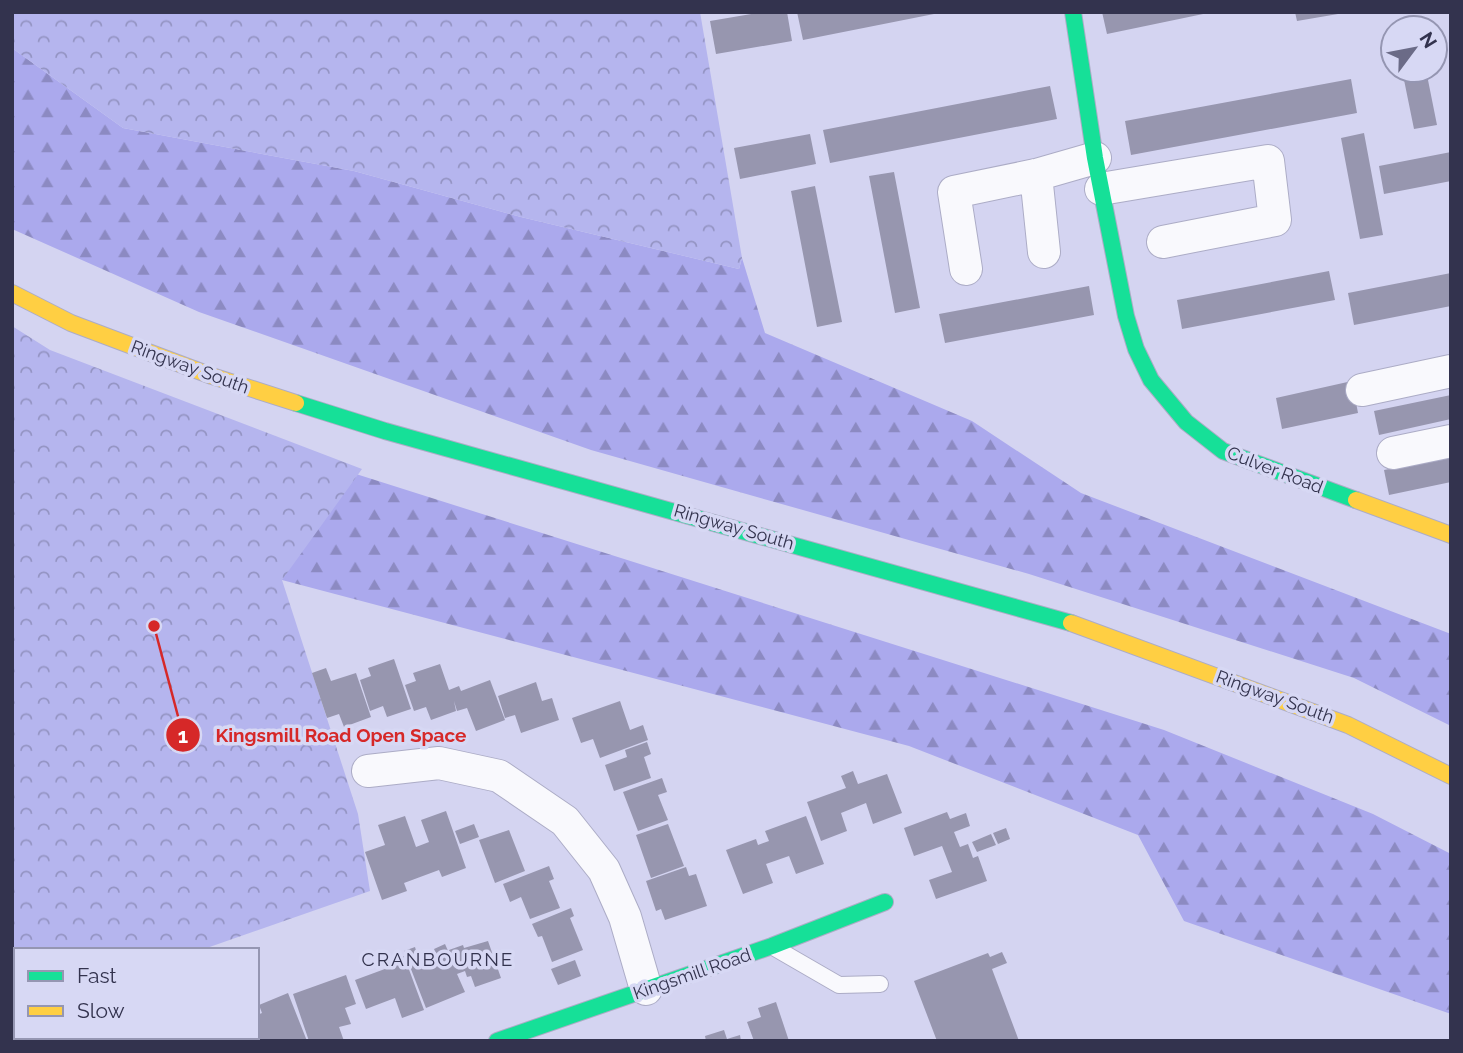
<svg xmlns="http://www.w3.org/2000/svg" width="1463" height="1053" font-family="Raleway,sans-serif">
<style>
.forest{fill:url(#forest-firs)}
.park{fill:url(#park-crowns)}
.building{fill:#9796af}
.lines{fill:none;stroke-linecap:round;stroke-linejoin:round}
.lane-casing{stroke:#acacc6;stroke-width:18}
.street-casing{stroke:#acacc6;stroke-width:34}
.fast-casing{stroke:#acacc6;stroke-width:18}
.slow-casing{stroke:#acacc6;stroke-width:18}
.lane{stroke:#f9f9fd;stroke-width:16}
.street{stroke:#f9f9fd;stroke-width:32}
.fast{stroke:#16e098;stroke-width:16}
.slow{stroke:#ffcf43;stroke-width:16}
.labels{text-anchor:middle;stroke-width:7;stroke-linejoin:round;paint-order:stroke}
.street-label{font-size:18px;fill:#33334e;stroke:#d7d8f4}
.neighbourhood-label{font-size:19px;letter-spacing:2px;fill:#33334e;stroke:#d7d8f4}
.leader{fill:none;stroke:#d62828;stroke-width:2.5}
.callout-dot{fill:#d62828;stroke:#d7d8f4;stroke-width:2.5}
.mark-label{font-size:21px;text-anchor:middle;font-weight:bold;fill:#fff}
.callout-label{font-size:19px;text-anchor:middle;font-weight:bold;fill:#d62828;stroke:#d7d8f4;stroke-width:7;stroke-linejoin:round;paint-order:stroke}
</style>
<defs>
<pattern id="forest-firs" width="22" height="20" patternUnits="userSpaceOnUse" patternTransform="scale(1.75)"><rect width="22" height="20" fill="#aba9ed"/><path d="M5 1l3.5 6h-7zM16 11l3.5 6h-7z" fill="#8c8ac2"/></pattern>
<pattern id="park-crowns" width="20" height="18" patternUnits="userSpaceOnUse" patternTransform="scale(1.75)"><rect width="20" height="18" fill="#b5b5ee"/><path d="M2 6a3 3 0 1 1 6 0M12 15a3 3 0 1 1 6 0" fill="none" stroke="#9494c3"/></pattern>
</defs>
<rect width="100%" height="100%" fill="#d4d4f1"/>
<path class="forest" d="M12,48L123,128L354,171L521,217L739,269L742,258L765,333L972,421L1081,493L1451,634V726L1354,678L1029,574L591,450L199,312L12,229Z
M12,337L356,474L1164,730L1373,814L1451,854V1014L1184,921L1138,835L909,746L282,580Z"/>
<path class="park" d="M12,12H700L742,258L739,269L521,217L354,171L123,128L12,48Z
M12,326L50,350L362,469L282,580L358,814L370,891L201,950H16V1015L12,1016Z"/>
<path class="building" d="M763,12H787L792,41L716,54L710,21Z
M797,12H934V14L803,40Z
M1102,12H1208V13L1107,34Z
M1295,12H1338V14L1297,21Z
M1416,18L1418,28H1393L1392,23Z
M1402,70H1426L1437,125L1414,129Z
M1351,79L1357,113L1131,155L1125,121Z
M1050,86L1057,119L830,163L823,130Z
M1364,133L1383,235L1360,239L1341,138Z
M810,134L816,164L740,179L734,148Z
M1451,152V181L1384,194L1379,166Z
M894,172L920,308L895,313L869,176Z
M815,186L842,322L817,327L791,191Z
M1329,271L1335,300L1182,329L1177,300Z
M1451,273V306L1354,325L1348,293Z
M1089,286L1094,315L945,343L939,314Z
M1352,381L1358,413L1282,429L1276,398Z
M1451,395V419L1379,435L1374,411Z
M1451,457V482L1389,495L1384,470Z
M394,659L411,709L387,717L383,706L370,711L360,680L371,676L368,668Z
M440,664L449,690L459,686L461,691L490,680L505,720L476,731L467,708L457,711L454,701L456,711L431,720L426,707L414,711L405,685L416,681L413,673Z
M326,668L331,681L356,673L371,717L344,727L339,714L327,718L312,673Z
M536,682L542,701L552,698L559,720L521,733L515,715L505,718L498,696Z
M620,701L630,730L643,725L648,740L600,758L593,739L581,743L572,718Z
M647,742L651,754L644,757L651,778L614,791L605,765L627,757L625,750Z
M853,771L858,784L887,774L902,813L873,824L866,803L841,813L847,831L821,841L807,802L846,788L841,776Z
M662,778L667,792L658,795L668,820L638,831L623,792Z
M446,811L466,868L442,877L439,870L404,883L407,891L382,900L365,852L385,845L378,825L405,816L416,847L429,842L421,820Z
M947,812L950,819L966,813L970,826L954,832L960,847L968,844L973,858L978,856L987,881L936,899L929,880L952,872L942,846L914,856L904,828Z
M806,816L824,864L796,874L789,856L766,864L773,883L743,894L726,850L756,839L758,845L769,841L765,831Z
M474,824L479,837L460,844L455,831Z
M668,824L684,866L651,878L636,835Z
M1006,828L1010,839L998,844L993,833Z
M509,830L525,871L495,883L479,840Z
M991,834L996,845L977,852L972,842Z
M549,866L554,879L549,881L560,908L530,919L521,897L510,902L503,884Z
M686,867L689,876L696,874L707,906L665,920L661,909L656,911L646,881Z
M571,908L574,916L570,918L583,950L552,962L542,936L538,937L532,924Z
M488,941L501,978L475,987L471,976L467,977L465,971L457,974L465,992L426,1008L404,951L415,947L417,954L424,951L428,960L437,956L434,949L445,944L452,960L449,950L463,945L464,948Z
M1002,952L1007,963L992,969L1019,1041H937L914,981L988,953L990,957Z
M404,956L424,1010L402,1018L395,998L366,1009L355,980L393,966L390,961Z
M575,960L581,976L558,985L551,969Z
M346,975L356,1004L345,1008L351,1024L339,1027L344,1041H309L293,994Z
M288,993L307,1041H243L241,1037H257V1015L262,1013L259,1005Z
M776,1002L789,1041H754L747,1022L761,1017L758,1008Z
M724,1030L727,1039L740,1035L741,1041H706L705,1036Z
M207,1037H235L236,1041H198Z"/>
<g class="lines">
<defs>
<path id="lane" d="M775,948L839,985L880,984"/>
<path id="street" d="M1036,175L1044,252
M1101,189L1268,161L1275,220L1163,242
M966,269L954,192L1036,175L1095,158
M1362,390L1451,371
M1393,453L1451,441
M368,771L439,763L499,776L565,821L604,870L625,917L646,989"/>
<path id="fast" d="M1073,12L1095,158L1126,316L1136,349L1151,380L1186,422L1223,451L1356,500
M296,403L385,431L1071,623
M497,1041L772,946L885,902"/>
<path id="slow" d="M12,293L71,323L212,376L296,403
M1356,500L1451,535
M1071,623L1348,725L1451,776"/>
</defs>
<use href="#lane" class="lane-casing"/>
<use href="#street" class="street-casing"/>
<use href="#fast" class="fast-casing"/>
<use href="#slow" class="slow-casing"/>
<use href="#lane" class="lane"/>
<use href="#street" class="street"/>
<use href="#fast" class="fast"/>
<use href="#slow" class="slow"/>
</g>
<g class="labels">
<g class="street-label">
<text transform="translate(190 367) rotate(20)" y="6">Ringway South</text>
<text transform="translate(1275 470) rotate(21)" y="6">Culver Road</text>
<text transform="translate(734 527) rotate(16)" y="6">Ringway South</text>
<text transform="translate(1275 697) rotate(20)" y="6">Ringway South</text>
<text transform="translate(692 974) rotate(-19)" y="6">Kingsmill Road</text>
</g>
<g class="neighbourhood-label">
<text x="438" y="966">CRANBOURNE</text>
</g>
</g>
<path class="leader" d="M154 626L183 735"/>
<g class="callout-dot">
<circle cx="154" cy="626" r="7"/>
<circle cx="183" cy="735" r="18"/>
</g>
<g class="mark-label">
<text x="183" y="743">1</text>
</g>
<g class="callout-label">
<text x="341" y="742">Kingsmill Road Open Space</text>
</g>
<rect width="1463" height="1053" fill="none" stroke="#33334e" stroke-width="28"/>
<rect x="14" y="948" width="245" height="91" fill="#d7d8f4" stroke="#9596b2" stroke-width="2"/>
<rect x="28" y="971" width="35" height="10" fill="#16e098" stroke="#9596b2" stroke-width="2"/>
<text x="77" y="983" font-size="21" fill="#33334e">Fast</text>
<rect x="28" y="1006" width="35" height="10" fill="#ffcf43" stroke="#9596b2" stroke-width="2"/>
<text x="77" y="1018" font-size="21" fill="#33334e">Slow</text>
<g transform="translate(1414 49) rotate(58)"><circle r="33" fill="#d7d8f4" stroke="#9596b2" stroke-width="2"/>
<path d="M0-5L12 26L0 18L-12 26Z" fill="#6b6b87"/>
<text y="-10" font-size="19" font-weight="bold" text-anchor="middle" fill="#33334e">N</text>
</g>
</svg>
